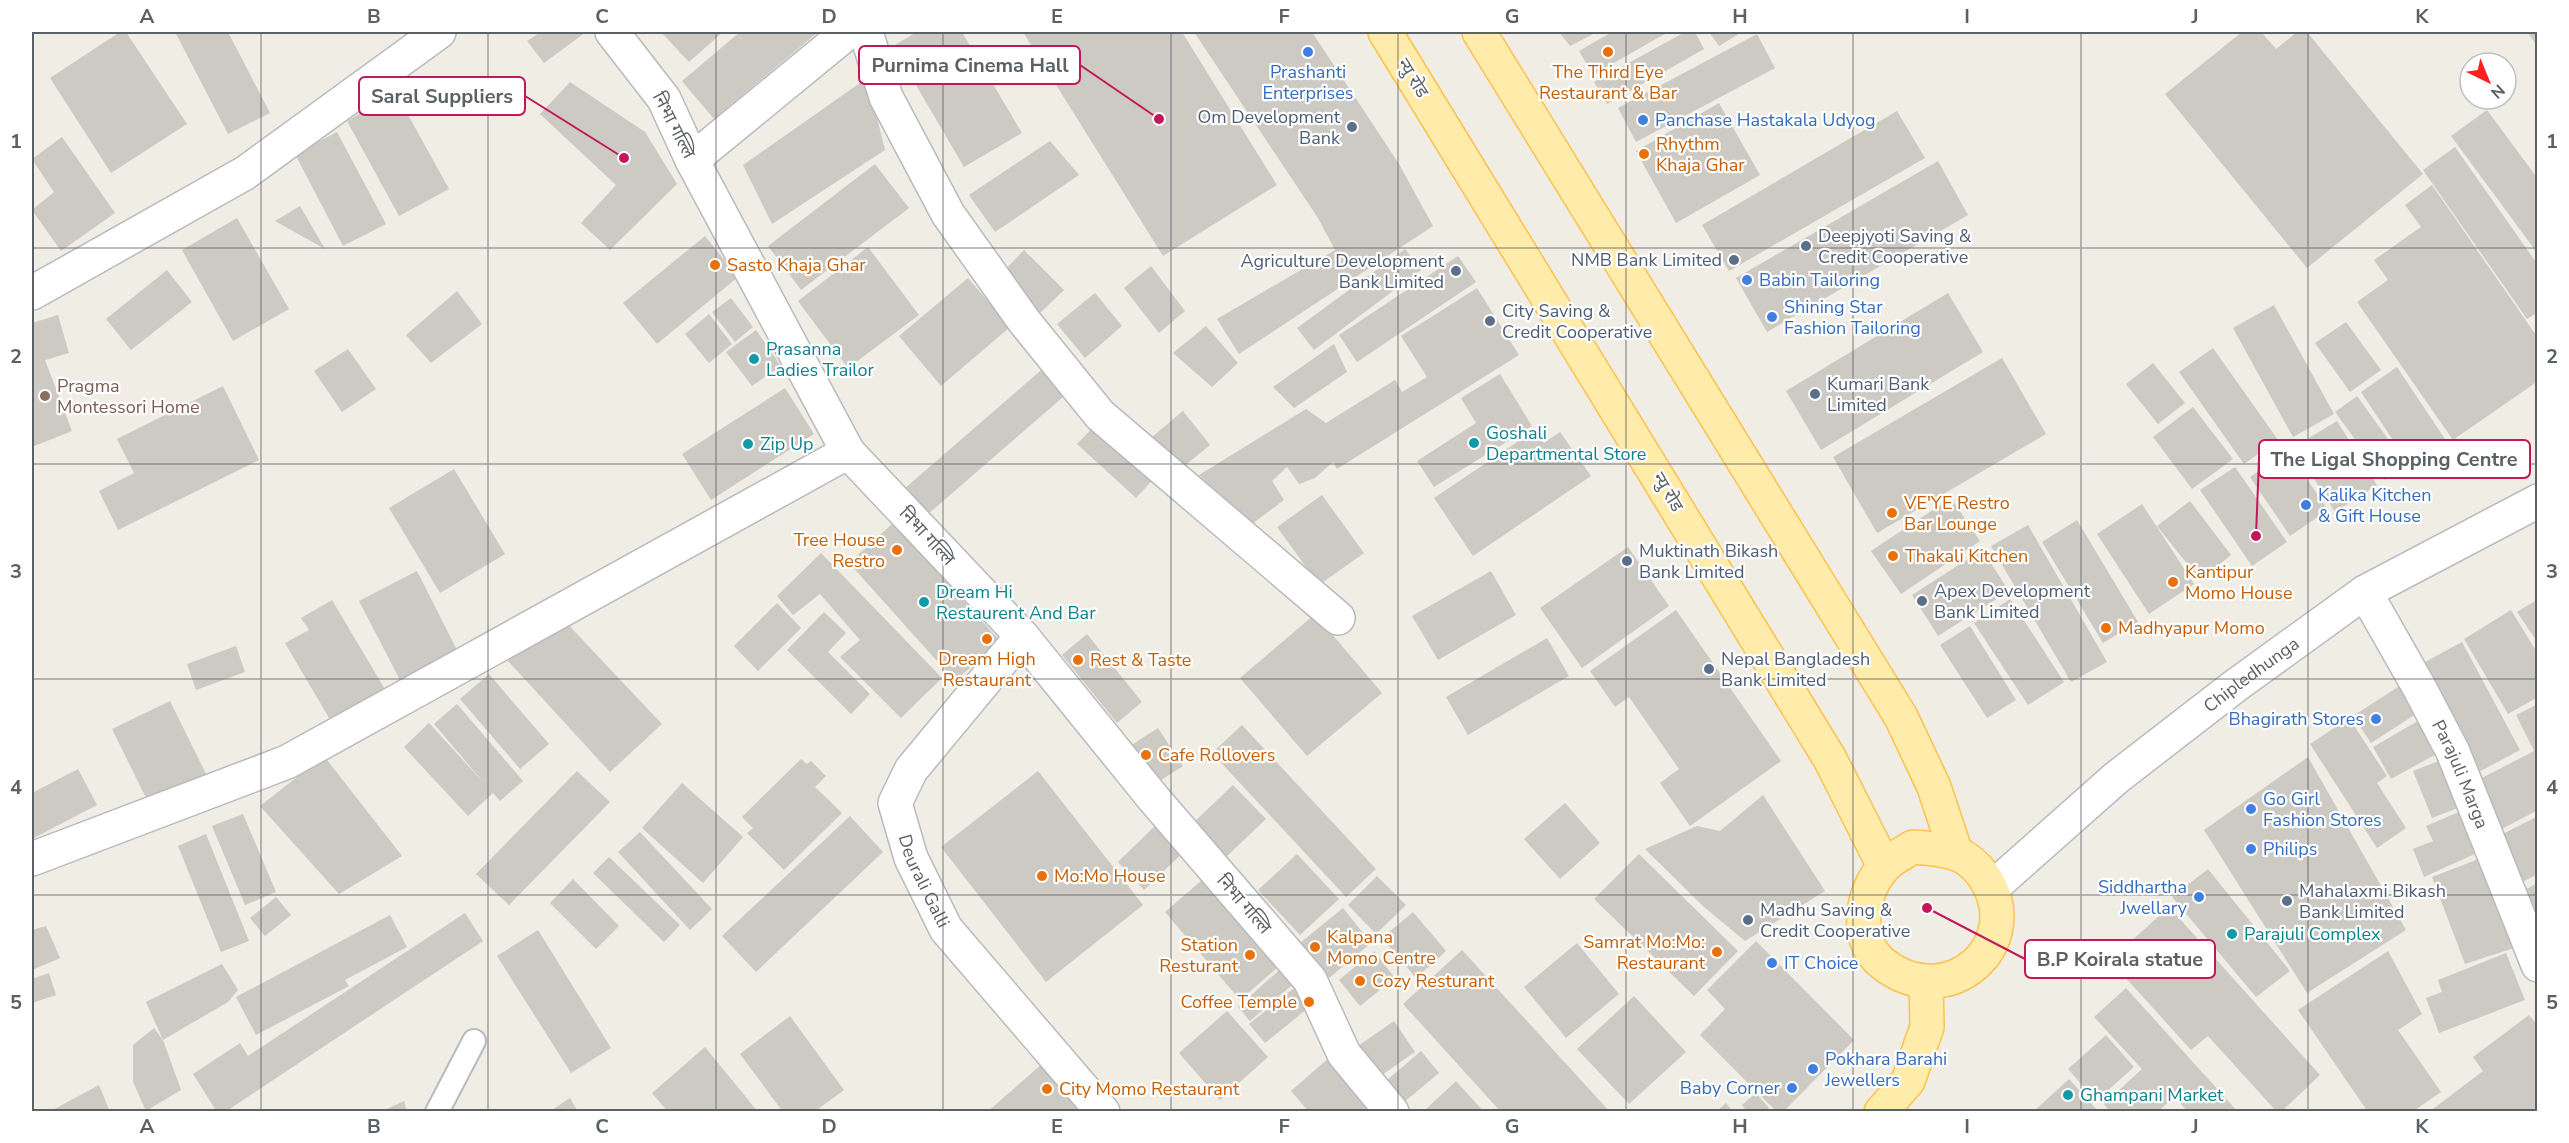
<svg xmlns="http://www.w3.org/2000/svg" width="2569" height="1143" font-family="'Nunito Sans','Noto Sans Devanagari',sans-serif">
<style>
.building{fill:#cdc9c3}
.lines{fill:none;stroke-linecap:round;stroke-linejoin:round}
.lane-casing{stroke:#b7bbbf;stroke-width:26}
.street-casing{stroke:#b7bbbf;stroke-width:36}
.secondary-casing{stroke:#b7bcc2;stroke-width:36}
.primary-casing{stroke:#ffc14e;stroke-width:36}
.lane{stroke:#fff;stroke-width:22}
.street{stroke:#fff;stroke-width:33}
.secondary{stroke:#fff;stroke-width:33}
.primary{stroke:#ffebaa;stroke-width:33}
.grid{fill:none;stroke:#5c6166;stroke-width:1.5;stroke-opacity:0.55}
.shop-dot{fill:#3f7fe0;stroke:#fff;stroke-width:2}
.food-dot{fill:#e8710a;stroke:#fff;stroke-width:2}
.service-dot{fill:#5c6f8a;stroke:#fff;stroke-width:2}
.culture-dot{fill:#0f9aa8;stroke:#fff;stroke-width:2}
.education-dot{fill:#8d6e63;stroke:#fff;stroke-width:2}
.labels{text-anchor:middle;stroke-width:4.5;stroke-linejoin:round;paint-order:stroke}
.shop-label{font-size:18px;fill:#366cbe;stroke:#fff;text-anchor:start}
.food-label{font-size:18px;fill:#c56008;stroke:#fff;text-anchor:start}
.street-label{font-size:18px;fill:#5c6166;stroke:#fff}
.service-label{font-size:18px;fill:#4e5e75;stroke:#fff;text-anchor:start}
.culture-label{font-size:18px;fill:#0d838f;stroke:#fff;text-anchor:start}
.education-label{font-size:18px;fill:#785e54;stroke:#fff;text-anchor:start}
.leader{fill:none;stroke:#c2185b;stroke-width:2}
.callout-dot{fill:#c2185b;stroke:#fff;stroke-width:2}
.callout{fill:#fff;stroke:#c2185b;stroke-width:2}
.callout-label{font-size:20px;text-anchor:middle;font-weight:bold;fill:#5c6166}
.neatline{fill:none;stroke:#5c6166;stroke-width:2}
.grid-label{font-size:20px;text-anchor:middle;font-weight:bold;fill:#5c6166}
</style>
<rect width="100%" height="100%" fill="#f0ede4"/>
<path class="building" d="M120,32H126L187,124L111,173L50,78Z
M175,32H228L270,113L228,134Z
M541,32H586L544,63L527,41Z
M661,32H723L689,62Z
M740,32H818L714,119L682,81Z
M917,32H962L1022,133L964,167L893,46Z
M1023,32H1182L1277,185L1163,256Z
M1194,32H1312L1399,164L1433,226L1239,354L1217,319L1335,250L1318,218Z
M1559,32H1597L1570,46Z
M1612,32H1668L1593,75L1579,51Z
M1685,32H1695L1704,49L1607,104L1594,82Z
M1709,32H1742L1719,46Z
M2242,32H2261L2276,49L2297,32H2307L2423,174L2307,268L2165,94Z
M2527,32H2538V47Z
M1757,34L1775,68L1636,142L1618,108Z
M867,78L885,150L772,224L743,165Z
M570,82L645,132L677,184L610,250L581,223L616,185L540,114Z
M396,93L449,189L399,216L347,121Z
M1719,103L1760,175L1676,223L1636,151Z
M2487,110L2538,179V254L2451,136Z
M1897,111L1925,158L1729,271L1702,225Z
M337,132L386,224L343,246L295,154Z
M62,137L115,213L61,251L32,210L54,192L32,159Z
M1050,141L1079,175L995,232L969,195Z
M2455,147L2538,265V312L2527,319L2423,170Z
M1938,161L1968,215L1767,332L1736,278Z
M875,164L909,208L801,290L768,246Z
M2432,185L2538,338V381L2453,440L2357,302L2388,280L2374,260L2421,227L2405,205Z
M300,206L325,249L275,221Z
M237,218L289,309L233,341L182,250Z
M705,236L738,277L657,344L623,303Z
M868,247L919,315L848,368L798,301Z
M1405,249L1421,270L1314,350L1297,328Z
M1024,250L1064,290L1039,314L1000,275Z
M1458,256L1476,282L1357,362L1339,335Z
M1151,266L1185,311L1159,333L1124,288Z
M167,270L192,302L131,350L106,319Z
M968,278L1010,327L941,386L899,336Z
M1477,288L1519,355L1337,469L1333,462L1315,478L1299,484L1287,467L1272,481L1284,500L1252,524L1199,475L1306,409L1326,423L1395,380L1402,392L1427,377L1401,336Z
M457,291L482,324L431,363L406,335Z
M1095,293L1122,326L1085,358L1057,324Z
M1948,293L1983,352L1821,450L1786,391Z
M731,298L753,327L735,342L712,312Z
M2274,305L2334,414L2293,437L2233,328Z
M709,314L732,344L709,363L685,334Z
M58,315L69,353L45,360L72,431L32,447V323Z
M2346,322L2381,370L2350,392L2315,343Z
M1206,326L1238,363L1212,387L1173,353Z
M756,330L781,366L752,386L726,352Z
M1334,344L1347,372L1294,408L1273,387Z
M2213,348L2278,440L2244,464L2179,372Z
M348,349L376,389L342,412L314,371Z
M2002,358L2046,434L1877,533L1833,457Z
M2153,363L2185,403L2158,424L2126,384Z
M1047,365L1070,391L927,515L904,489Z
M2397,367L2445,439L2408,463L2361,392Z
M1500,374L1532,426L1434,487L1417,461L1476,423L1461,398Z
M223,386L259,460L118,530L99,491L134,473L117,439Z
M785,388L814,434L711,500L682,454Z
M2357,396L2406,464L2385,480L2335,412Z
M2193,407L2233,459L2192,489L2153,437Z
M1183,411L1210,445L1178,471L1152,437Z
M1099,421L1157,475L1136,498L1077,444Z
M2337,421L2377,485L2335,512L2294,447Z
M1535,430L1544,443L1560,432L1591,476L1473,556L1434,498Z
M2288,451L2328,510L2290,536L2250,477Z
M2235,467L2287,542L2252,566L2200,490Z
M454,469L505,554L440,593L389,508Z
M1322,495L1364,553L1319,585L1277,527Z
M1951,498L1980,541L1901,594L1871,551Z
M2190,501L2231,555L2200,580L2157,526Z
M2142,504L2194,584L2149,614L2097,534Z
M2077,520L2138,622L2103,643L2042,542Z
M893,523L1000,641L955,681L849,563Z
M2028,525L2107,662L2071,682L1991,546Z
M1628,547L1669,606L1582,668L1540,608Z
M1982,550L2009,591L1938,636L1912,595Z
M821,553L942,678L901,718L840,657L860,640L820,594L793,615L777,596Z
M417,571L457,650L400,680L359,601Z
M1491,571L1516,615L1438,660L1412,616Z
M2010,599L2064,682L2028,705L1974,623Z
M2538,599V643L2517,612Z
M332,600L386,691L332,723L285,643L309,630L301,618Z
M777,603L801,628L758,671L734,646Z
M1676,610L1781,761L1690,826L1660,783L1679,769L1629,697L1615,707L1590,671Z
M2511,610L2538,654V697L2508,714L2464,639Z
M824,612L846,633L828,652L870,694L851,714L787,650Z
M558,614L662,724L610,772L508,661Z
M1315,614L1382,693L1307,756L1240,678Z
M1970,626L2016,700L1987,718L1940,645Z
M1087,634L1142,702L1117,723L1062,655Z
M1547,638L1569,676L1468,735L1446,697Z
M2462,642L2520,750L2473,775L2416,667Z
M236,646L245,672L196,690L187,664Z
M489,674L549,744L520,769L460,699Z
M2401,685L2419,712L2371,743L2353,716Z
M170,701L208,778L150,806L112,729Z
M457,704L523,781L500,801L493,793L468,816L404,747L429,723L485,784L434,724Z
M2538,704V810L2496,832L2472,783L2534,751L2516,715Z
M2349,718L2387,776L2377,783L2406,828L2377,848L2310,744Z
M2423,718L2442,751L2391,779L2373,747Z
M1242,725L1376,869L1346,897L1212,753Z
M1158,728L1183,766L1155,784L1130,746Z
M324,756L402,856L339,894L260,806Z
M2308,757L2406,930L2307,993L2204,830Z
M2449,757L2468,804L2432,818L2413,771Z
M801,759L807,764L811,761L826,776L815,787L842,813L784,870L747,833L753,828L742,817Z
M78,769L97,805L32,839V793Z
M577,771L610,802L509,905L476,874Z
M1038,771L1143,905L1046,982L941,847Z
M682,783L743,837L703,883L642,828Z
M1233,785L1266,819L1225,858L1192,824Z
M1763,795L1825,891L1745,941L1704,907L1645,849L1697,826L1720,831Z
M1565,803L1600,843L1560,879L1524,839Z
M2461,811L2479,852L2424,877L2413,849L2433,841L2426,826Z
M243,814L276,892L245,905L212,826Z
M850,816L883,852L756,972L722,936Z
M2538,816V874L2518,884L2495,838Z
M1162,819L1189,847L1144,890L1118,862Z
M640,832L712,909L690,930L618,852Z
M206,834L249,941L221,952L178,846Z
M1297,854L1339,899L1300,935L1258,890Z
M1639,854L1738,951L1694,996L1594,899Z
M609,857L680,925L664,942L593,873Z
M2484,857L2520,946L2465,964L2432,877Z
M2208,869L2290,971L2256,997L2172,897Z
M1210,873L1286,960L1240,1000L1165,912Z
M1377,876L1406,905L1376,934L1348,905Z
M573,879L619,926L596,949L550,903Z
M2538,883V926L2519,893Z
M276,897L291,915L265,936L250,918Z
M2169,907L2320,1075L2281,1112H2277L2208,1036L2191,1050L2125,977L2143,960L2128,944Z
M1343,908L1371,943L1329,978L1300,943Z
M1413,912L1446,951L1416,978L1382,938Z
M465,913L483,941L225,1112H217L193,1074L240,1043L248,1056Z
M390,915L407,947L345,980L349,986L256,1035L236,997Z
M46,926L60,958L32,970V930Z
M538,930L611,1048L571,1073L497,956Z
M1756,941L1854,1040L1783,1112H1777L1700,1035L1725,1009L1707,990Z
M1577,943L1619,994L1566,1038L1524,987Z
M1462,950L1610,1112H1501L1403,1004Z
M1374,951L1395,978L1360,1006L1339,980Z
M2388,951L2422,1014L2398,1030L2441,1092L2412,1112H2368L2298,1010Z
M2506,953L2525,1000L2439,1033L2426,998L2442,992L2438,980Z
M222,964L238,990L228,1002L163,1040L146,1002Z
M1285,965L1298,980L1250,1021L1238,1007Z
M49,973L56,995L32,1003V979Z
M1303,981L1318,1000L1265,1043L1249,1024Z
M2126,988L2238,1112H2188L2174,1096L2158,1112H2110L2104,1104L2142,1069L2094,1017Z
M1634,996L1686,1052L1629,1104L1577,1049Z
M1227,1011L1268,1057L1220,1100L1179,1053Z
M2529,1015L2538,1026V1112H2429L2483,1071L2473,1057Z
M790,1016L844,1090L814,1112H783L740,1054Z
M1394,1021L1415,1052L1376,1079L1355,1048Z
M154,1028L163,1040L181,1090L146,1111L133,1082V1045Z
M2106,1035L2134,1067L2096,1101L2068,1069Z
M705,1047L758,1112H668L652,1093Z
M1421,1051L1439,1073L1397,1108L1379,1087Z
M1331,1056L1379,1112H1309L1291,1091Z
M1043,1063L1085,1112H987Z
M2069,1079L2099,1112H2033Z
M1456,1081L1484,1112H1423Z
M99,1085L110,1112H49Z
M1756,1093L1769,1108L1765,1112H1747L1742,1105Z
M570,1098L578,1112H549Z
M404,1101L407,1112H380Z
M1726,1103L1733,1112H1716Z"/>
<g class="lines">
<defs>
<path id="lane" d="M437,1112L474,1041"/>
<g id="street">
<path d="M612,32L664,99L692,160L848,452L1022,636L1154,799L1310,980L1344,1054L1392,1112"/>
<path d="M866,32L886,97L948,214L1024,321L1100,415L1338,618"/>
<path d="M692,160L848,32"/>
<path d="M32,293L245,173L439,32"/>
<path id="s1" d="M2365,592L2419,687L2453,752L2538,965"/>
<path id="s2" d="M1022,636L911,770L895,803L911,858L946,929L1103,1112"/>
<path d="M32,859L287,762L848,452"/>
</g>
<g id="secondary">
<path id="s3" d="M1992,888L2116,778L2235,686L2365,592L2538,501"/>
</g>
<path id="primary" d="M1385,32L1830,759L1884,866
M1479,32L1901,717L1934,787L1956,853
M1913,847C1927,848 1941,849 1954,853C1965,856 1976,866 1983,875C2030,943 1948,1016 1882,963C1854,940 1861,893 1883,868C1890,859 1904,853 1913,847Z
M1881,1112L1908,1081L1927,1027L1926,983"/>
</defs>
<use href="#lane" class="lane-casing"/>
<use href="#street" class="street-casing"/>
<use href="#secondary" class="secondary-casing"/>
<use href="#primary" class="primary-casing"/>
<use href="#lane" class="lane"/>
<use href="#street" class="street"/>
<use href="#secondary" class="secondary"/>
<use href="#primary" class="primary"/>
</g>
<path class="grid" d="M261,32V1112M488,32V1112M716,32V1112M943,32V1112M1171,32V1112M1398,32V1112M1626,32V1112M1853,32V1112M2081,32V1112M2308,32V1112M32,248H2538M32,464H2538M32,679H2538M32,895H2538"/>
<g class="shop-dot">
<circle cx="1308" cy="52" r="6"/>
<circle cx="1643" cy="120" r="6"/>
<circle cx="1747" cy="280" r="6"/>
<circle cx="1772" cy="317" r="6"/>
<circle cx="2306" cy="505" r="6"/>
<circle cx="2376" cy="719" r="6"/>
<circle cx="2251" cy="809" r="6"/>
<circle cx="2251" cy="849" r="6"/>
<circle cx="2199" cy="897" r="6"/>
<circle cx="1772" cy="963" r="6"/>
<circle cx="1813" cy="1069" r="6"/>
<circle cx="1792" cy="1088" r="6"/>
</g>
<g class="food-dot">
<circle cx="1608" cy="52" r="6"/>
<circle cx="1644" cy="154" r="6"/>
<circle cx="715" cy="265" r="6"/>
<circle cx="1892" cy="513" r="6"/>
<circle cx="897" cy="550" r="6"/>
<circle cx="1893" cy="556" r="6"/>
<circle cx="2173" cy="582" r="6"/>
<circle cx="2106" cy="628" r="6"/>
<circle cx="987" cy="639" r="6"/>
<circle cx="1078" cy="660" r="6"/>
<circle cx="1146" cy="755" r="6"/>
<circle cx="1042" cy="876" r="6"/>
<circle cx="1315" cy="947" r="6"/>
<circle cx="1717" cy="952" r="6"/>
<circle cx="1250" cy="955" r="6"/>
<circle cx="1360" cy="981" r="6"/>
<circle cx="1309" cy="1002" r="6"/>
<circle cx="1047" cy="1089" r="6"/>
</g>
<g class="service-dot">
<circle cx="1352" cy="127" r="6"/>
<circle cx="1806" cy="246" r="6"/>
<circle cx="1734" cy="260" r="6"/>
<circle cx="1456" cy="271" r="6"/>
<circle cx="1490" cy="321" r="6"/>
<circle cx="1815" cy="394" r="6"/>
<circle cx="1627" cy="561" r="6"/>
<circle cx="1922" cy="601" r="6"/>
<circle cx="1709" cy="669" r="6"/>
<circle cx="2287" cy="901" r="6"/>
<circle cx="1748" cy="920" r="6"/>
</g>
<g class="culture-dot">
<circle cx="754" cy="359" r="6"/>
<circle cx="1474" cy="443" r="6"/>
<circle cx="748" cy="444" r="6"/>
<circle cx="924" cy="602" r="6"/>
<circle cx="2232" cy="934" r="6"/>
<circle cx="2068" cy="1095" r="6"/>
</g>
<circle class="education-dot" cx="45" cy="396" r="6"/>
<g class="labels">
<g class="shop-label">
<text x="1308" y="78" text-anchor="middle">Prashanti<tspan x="1308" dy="21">Enterprises</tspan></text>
<text x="1655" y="126">Panchase Hastakala Udyog</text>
<text x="1759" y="286">Babin Tailoring</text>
<text x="1784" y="313">Shining Star<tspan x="1784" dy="21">Fashion Tailoring</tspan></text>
<text x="2318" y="501">Kalika Kitchen<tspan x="2318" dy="21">&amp; Gift House</tspan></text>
<text x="2364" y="725" text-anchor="end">Bhagirath Stores</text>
<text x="2263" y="805">Go Girl<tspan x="2263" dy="21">Fashion Stores</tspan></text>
<text x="2263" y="855">Philips</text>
<text x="2187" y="893" text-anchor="end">Siddhartha<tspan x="2187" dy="21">Jwellary</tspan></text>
<text x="1784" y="969">IT Choice</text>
<text x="1825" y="1065">Pokhara Barahi<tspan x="1825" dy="21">Jewellers</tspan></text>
<text x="1780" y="1094" text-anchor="end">Baby Corner</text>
</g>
<g class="food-label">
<text x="1608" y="78" text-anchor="middle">The Third Eye<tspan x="1608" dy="21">Restaurant &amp; Bar</tspan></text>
<text x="1656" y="150">Rhythm<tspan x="1656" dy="21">Khaja Ghar</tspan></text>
<text x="727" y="271">Sasto Khaja Ghar</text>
<text x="1904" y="509">VE'YE Restro<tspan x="1904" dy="21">Bar Lounge</tspan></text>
<text x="885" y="546" text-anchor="end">Tree House<tspan x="885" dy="21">Restro</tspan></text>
<text x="1905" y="562">Thakali Kitchen</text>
<text x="2185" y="578">Kantipur<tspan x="2185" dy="21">Momo House</tspan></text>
<text x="2118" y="634">Madhyapur Momo</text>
<text x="987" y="665" text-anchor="middle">Dream High<tspan x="987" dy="21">Restaurant</tspan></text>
<text x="1090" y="666">Rest &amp; Taste</text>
<text x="1158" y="761">Cafe Rollovers</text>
<text x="1054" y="882">Mo:Mo House</text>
<text x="1327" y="943">Kalpana<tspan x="1327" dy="21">Momo Centre</tspan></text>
<text x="1705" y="948" text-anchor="end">Samrat Mo:Mo:<tspan x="1705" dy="21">Restaurant</tspan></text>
<text x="1238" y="951" text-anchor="end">Station<tspan x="1238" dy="21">Resturant</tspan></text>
<text x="1372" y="987">Cozy Resturant</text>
<text x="1297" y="1008" text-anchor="end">Coffee Temple</text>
<text x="1059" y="1095">City Momo Restaurant</text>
</g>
<g class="street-label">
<text transform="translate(1413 78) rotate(58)" y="6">न्यु रोड</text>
<text transform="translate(674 125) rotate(63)" y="6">निभा गल्लि</text>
<text transform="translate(1668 492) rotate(59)" y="6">न्यु रोड</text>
<text transform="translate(927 536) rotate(47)" y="6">निभा गल्लि</text>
<text dy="6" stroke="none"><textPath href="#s3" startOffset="336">Chipledhunga</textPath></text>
<text dy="6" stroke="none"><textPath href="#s1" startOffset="206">Parajuli Marga</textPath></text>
<text dy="6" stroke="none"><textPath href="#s2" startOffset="294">Deurali Galli</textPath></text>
<text transform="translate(1244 904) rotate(49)" y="6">निभा गल्लि</text>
</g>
<g class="service-label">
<text x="1340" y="123" text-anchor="end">Om Development<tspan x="1340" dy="21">Bank</tspan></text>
<text x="1818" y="242">Deepjyoti Saving &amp;<tspan x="1818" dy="21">Credit Cooperative</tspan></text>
<text x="1722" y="266" text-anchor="end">NMB Bank Limited</text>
<text x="1444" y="267" text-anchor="end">Agriculture Development<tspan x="1444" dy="21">Bank Limited</tspan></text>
<text x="1502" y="317">City Saving &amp;<tspan x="1502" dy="21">Credit Cooperative</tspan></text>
<text x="1827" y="390">Kumari Bank<tspan x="1827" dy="21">Limited</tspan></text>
<text x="1639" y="557">Muktinath Bikash<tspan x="1639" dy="21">Bank Limited</tspan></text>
<text x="1934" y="597">Apex Development<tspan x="1934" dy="21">Bank Limited</tspan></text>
<text x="1721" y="665">Nepal Bangladesh<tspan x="1721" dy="21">Bank Limited</tspan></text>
<text x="2299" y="897">Mahalaxmi Bikash<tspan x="2299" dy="21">Bank Limited</tspan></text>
<text x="1760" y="916">Madhu Saving &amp;<tspan x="1760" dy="21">Credit Cooperative</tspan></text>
</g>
<g class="culture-label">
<text x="766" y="355">Prasanna<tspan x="766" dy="21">Ladies Trailor</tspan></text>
<text x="1486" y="439">Goshali<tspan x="1486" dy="21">Departmental Store</tspan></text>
<text x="760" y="450">Zip Up</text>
<text x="936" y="598">Dream Hi<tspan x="936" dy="21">Restaurent And Bar</tspan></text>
<text x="2244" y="940">Parajuli Complex</text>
<text x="2080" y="1101">Ghampani Market</text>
</g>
<g class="education-label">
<text x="57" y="392">Pragma<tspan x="57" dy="21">Montessori Home</tspan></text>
</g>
</g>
<path class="leader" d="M1159 119L1080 65M624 158L525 96M2256 536L2259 459M1927 908L2025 959"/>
<g class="callout-dot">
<circle cx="1159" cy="119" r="6"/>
<circle cx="624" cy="158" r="6"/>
<circle cx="2256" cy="536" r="6"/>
<circle cx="1927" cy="908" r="6"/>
</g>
<g class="callout">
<rect x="859" y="46" width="221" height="38" rx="6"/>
<rect x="359" y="77" width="166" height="38" rx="6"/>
<rect x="2259" y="440" width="271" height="38" rx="6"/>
<rect x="2025" y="940" width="190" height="38" rx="6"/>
</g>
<g class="callout-label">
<text x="970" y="72">Purnima Cinema Hall</text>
<text x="442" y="103">Saral Suppliers</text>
<text x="2394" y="466">The Ligal Shopping Centre</text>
<text x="2120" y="966">B.P Koirala statue</text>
</g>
<rect width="2569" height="1143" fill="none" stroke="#ffffff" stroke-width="66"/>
<g transform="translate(2488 81) rotate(137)"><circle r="28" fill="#ffffff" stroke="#bec0c2" stroke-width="1.5"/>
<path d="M0-4.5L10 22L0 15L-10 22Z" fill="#fc201e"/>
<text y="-9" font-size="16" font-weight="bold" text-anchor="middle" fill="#5c6166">N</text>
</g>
<rect x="33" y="33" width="2503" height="1077" class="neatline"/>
<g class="grid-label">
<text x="147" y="23">A</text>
<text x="374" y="23">B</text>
<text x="602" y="23">C</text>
<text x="829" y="23">D</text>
<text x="1057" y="23">E</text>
<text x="1284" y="23">F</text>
<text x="1512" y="23">G</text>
<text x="1740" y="23">H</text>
<text x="1967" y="23">I</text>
<text x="2195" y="23">J</text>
<text x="2422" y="23">K</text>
<text x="16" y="148">1</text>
<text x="2552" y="148">1</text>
<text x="16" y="363">2</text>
<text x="2552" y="363">2</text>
<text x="16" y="578">3</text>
<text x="2552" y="578">3</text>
<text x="16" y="794">4</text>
<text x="2552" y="794">4</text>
<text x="16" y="1009">5</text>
<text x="2552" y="1009">5</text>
<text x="147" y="1133">A</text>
<text x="374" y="1133">B</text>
<text x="602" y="1133">C</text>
<text x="829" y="1133">D</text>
<text x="1057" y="1133">E</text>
<text x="1284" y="1133">F</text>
<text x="1512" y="1133">G</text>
<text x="1740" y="1133">H</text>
<text x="1967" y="1133">I</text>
<text x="2195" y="1133">J</text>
<text x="2422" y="1133">K</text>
</g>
</svg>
